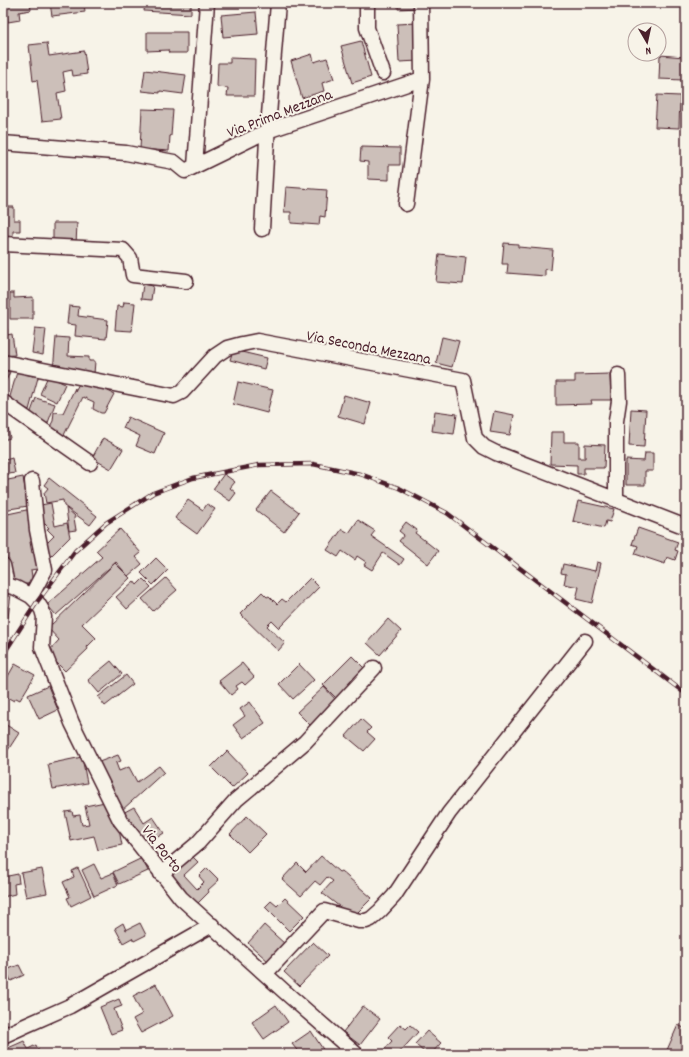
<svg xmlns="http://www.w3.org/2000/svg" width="689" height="1057" font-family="Dekko,sans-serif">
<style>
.building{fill:#ccbfb9;stroke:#4a1f2b}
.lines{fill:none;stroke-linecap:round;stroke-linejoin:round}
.minor-casing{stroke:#4a1f2b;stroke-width:17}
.minor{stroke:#f7f3e8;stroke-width:14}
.rail-casing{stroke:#4a1f2b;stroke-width:4.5}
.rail{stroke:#f7f3e8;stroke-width:3;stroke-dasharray:9;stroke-linecap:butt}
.labels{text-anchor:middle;stroke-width:4;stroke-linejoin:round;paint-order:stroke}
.street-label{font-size:16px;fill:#4a1f2b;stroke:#f7f3e8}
</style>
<rect width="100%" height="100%" fill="#f7f3e8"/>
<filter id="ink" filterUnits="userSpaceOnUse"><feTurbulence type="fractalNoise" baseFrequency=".025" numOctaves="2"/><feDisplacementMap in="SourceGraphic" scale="8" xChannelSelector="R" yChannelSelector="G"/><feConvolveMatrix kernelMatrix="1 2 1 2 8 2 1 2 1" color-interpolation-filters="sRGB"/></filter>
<g filter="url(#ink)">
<path class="building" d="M5,3H30L31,10L19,12L20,20L8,22Z
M50,3H84L85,12L52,16Z
M145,3H191V14L144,11Z
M398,3H418V8L398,9Z
M256,12L258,34L223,37L221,15Z
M417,23L419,61L399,62L397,24Z
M147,32H187V53H169L168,50L147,51Z
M361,41L371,77L352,83L341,46Z
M47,43L49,56L84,51L87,74L73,76L72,70L63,72L66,91L57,93L61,119L42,121L37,80L33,81L29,45Z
M312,54L314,62L327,58L334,79L322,83L324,91L302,98L291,61Z
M660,55L684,57L683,80L659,79Z
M230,58L255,59L254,96H227L228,88L217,87L218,63H230Z
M145,70L186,75L183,94L160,91V93L142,91Z
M657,95L680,96L679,128L655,127Z
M142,109L173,110L171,136H170L169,151L140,149Z
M361,147L400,148V165H389V180L368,179V162L360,161Z
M286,187L327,190L325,217L320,216L319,225L291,223V212H284Z
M3,207H14V220H20V231H13V240H3Z
M53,223H77L76,245H53Z
M504,243L518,244V247L553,250L551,270L545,269V276L507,273L508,264H502Z
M439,254L466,257L463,284L436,282Z
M143,284L153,286L151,300L141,299Z
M10,293H14V298L33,297V319H10Z
M124,302L135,303L132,331L115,330L117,306L123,307Z
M69,306L79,307L78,316L108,320L106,339L75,336L76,325L67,324Z
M35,328L46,329L43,355L32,353Z
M7,329V335L12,334L15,355L3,356V330Z
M56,337L69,338L68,356L89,357V361H95L94,374L53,371Z
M442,337L459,341L452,367L436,363Z
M233,350L267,358L264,369L230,360Z
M3,369L10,372L3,387Z
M17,372L33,376L34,373L39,374L29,410L9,400Z
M610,374L611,400H591L592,404L556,405V382H575V375Z
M48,376L65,384L57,402L40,394Z
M80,382L108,384V391L114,394L104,413H101L93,409L94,402L83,397L62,439L47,432L53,421L54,412L63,413L75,388V391Z
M238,382L273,390L267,413L233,404Z
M344,395L371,403L365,424L338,416Z
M36,398L55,404L46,428L29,417Z
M631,409L646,410L644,447L629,446Z
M435,411L457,414L454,434L432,431Z
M494,411L514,415L510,435L490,432Z
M3,414H5L10,438L3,440Z
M128,417L164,433L155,454L136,446L140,436L123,428Z
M551,432H564V442H579V458H585V444L605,445L604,468H584V474H577V465L550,464Z
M103,438L123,449L111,469L92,458Z
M4,453L5,460L12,458L15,473L3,475Z
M645,453H653V471H645V485H626V460L644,461Z
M224,474L235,482L230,488L236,493L230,501L213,489Z
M23,477L28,506L3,510V481Z
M49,478L97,516L90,525L64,506L63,500L46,503L44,493L48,488L44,485Z
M271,491L299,512L284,532L256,510Z
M188,500L203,510L207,504L215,509L197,534L175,518Z
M578,501L614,509L610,522L606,521L604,528L573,521Z
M51,503L55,526L67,523L70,537L50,557L47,543L54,536L47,529L49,528L44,523L41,505Z
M66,508L75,516L74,518L76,530L69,531Z
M31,509L37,541L30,542L32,553L34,552L35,556H39L42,568L31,570L33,583L14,586L9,560H7L3,539V515Z
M358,520L375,531L371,536L404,559L400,565L383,553L372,570L364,565L366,562L357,556L355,560L342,551L338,557L327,550L342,529L349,533Z
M406,522L417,530L415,533L438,551L428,564L399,541L404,535L399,531Z
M638,528L678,542L675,550L678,551L675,560L667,557L665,564L635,554L638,546L632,544Z
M120,529L141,553L136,557L142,564L128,576L116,562L56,615L47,605L102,557L96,551Z
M156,558L168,570L153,585L141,573Z
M597,562L601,563L592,603L576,599L579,587L564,584L566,574L561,573L563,564L595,571Z
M115,563L130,578L82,624L96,638L87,647L88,649L65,671L47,653L59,640L48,628Z
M166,578L177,590L153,611L142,599Z
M310,578L319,587L279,628L272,621L267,626L285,643L278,651L240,614L262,592L267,597L269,596L277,604L282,599L286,602Z
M143,579L151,587L127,609L116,597L134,581L137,585Z
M3,594H11L8,618L3,617Z
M388,619L401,631L380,655L367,643Z
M352,656L366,670L337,699L323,685Z
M111,661L122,674L99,693L88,680Z
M242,663L254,677L245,685L242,682L236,686L238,689L231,695L219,681Z
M15,664L35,675L20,700L16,698L14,701L5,696L3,699V685Z
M299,664L314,680L293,699L279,684Z
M126,675L133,684L105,706L98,697Z
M48,686L58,710L39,719L28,695Z
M324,687L336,700L310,725L297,712Z
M250,702L265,723L243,738L233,725L245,716L240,709Z
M361,719L371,728L367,732L375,739L364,751L346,736Z
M3,723L19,733L8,750L3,747Z
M227,751L248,773L232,788L211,767Z
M118,755L121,761L116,763L119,771L129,767L137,782L159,766L164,772L121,811L99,762Z
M82,757L87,783L53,789L48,764Z
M105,802L114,826L118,825L122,845L98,850L94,836L71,841L65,812L72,811L73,816L80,815L82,825L89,824L85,806Z
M134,807L144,823L153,817L164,833L142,847L121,814Z
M247,816L266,834L248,852L230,834Z
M190,854L198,862L184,875L197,889L204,882L199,876L207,868L219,880L208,890L209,892L194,907L166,877Z
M321,856L339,872L341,871L372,898L353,917L322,893L333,881L327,877L320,885L315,881L301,896L282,879L297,863L306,872Z
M142,858L148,871L119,884L113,872Z
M94,864L101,878L113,873L118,885L94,896L82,870Z
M78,868L91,896L71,906L67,898L70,897L63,882L74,877L72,871Z
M42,869L47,893L26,897L21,873Z
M18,874L19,883L14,884L15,894L3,897V877Z
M285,898L304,916L289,931L265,907L271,901L277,906Z
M123,923L126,930L140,923L146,935L134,941L132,938L123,943L115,928Z
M264,925L285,944L269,962L248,943Z
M313,942L328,956L299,986L284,972Z
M19,965L24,975L11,981L6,970Z
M156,984L173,1016L141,1033L133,1019L142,1014L133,996Z
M119,999L122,1006L114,1009L122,1030L111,1034L100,1007Z
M276,1005L288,1022L264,1039L252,1022Z
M363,1006L380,1019L360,1045L343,1032Z
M400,1024L406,1029L410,1025L418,1032L398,1054H380L392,1041L388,1037Z
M678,1025L686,1029V1051L685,1054H676L667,1050Z
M311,1031L326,1054H300L292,1044Z
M427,1031L441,1043L431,1054H426L415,1044Z
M24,1041L28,1049L36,1045L40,1054H8L6,1049Z"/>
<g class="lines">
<defs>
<path id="minor" d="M367,3V28L383,73
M421,3L422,79
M3,143L126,153L174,162L185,171L267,131L422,79L406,204
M195,166L207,3
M262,229L267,140L278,3
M3,244L123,250L130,258L133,275L186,281
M3,362L174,396L182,392L215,356L227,348L242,344L257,341L463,380L475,438L484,447L496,453L686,527
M3,402L90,463
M616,500V421L619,401L618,375
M3,565L7,585
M3,584L16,588L31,596L37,602L42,610L44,617L42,647L72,723L120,820L181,898L285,992L356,1054
M31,596L45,570L37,530L32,481
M161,874L198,843L236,800L305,742L374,668
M265,974L324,911L359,921H366L371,919L380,911L394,896L449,813L585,641
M3,1036L27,1025L70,1006L212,925"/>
</defs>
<use href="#minor" class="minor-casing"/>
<use href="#minor" class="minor"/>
<defs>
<path id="rail" d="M3,655L37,602L75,551L106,523L153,493L193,478L259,465L313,464L360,474L399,488L447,513L686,694"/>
</defs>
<use href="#rail" class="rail-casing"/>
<use href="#rail" class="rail"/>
</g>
</g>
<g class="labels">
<g class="street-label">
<text transform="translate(279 112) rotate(-21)" y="6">Via Prima Mezzana</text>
<text transform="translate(369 346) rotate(11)" y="6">Via Seconda Mezzana</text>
<text transform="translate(163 848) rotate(52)" y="6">Via Porto</text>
</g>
</g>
<rect width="689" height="1057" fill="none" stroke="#f7f3e8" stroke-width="16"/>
<rect x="8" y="8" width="673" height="1041" fill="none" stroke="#4a1f2b" stroke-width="1.5" filter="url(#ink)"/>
<g transform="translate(647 42) rotate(171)"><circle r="19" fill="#f7f3e8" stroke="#b29e9c"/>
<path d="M0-3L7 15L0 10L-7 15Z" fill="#4a1f2b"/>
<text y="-6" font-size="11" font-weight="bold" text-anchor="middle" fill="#4a1f2b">N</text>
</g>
</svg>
